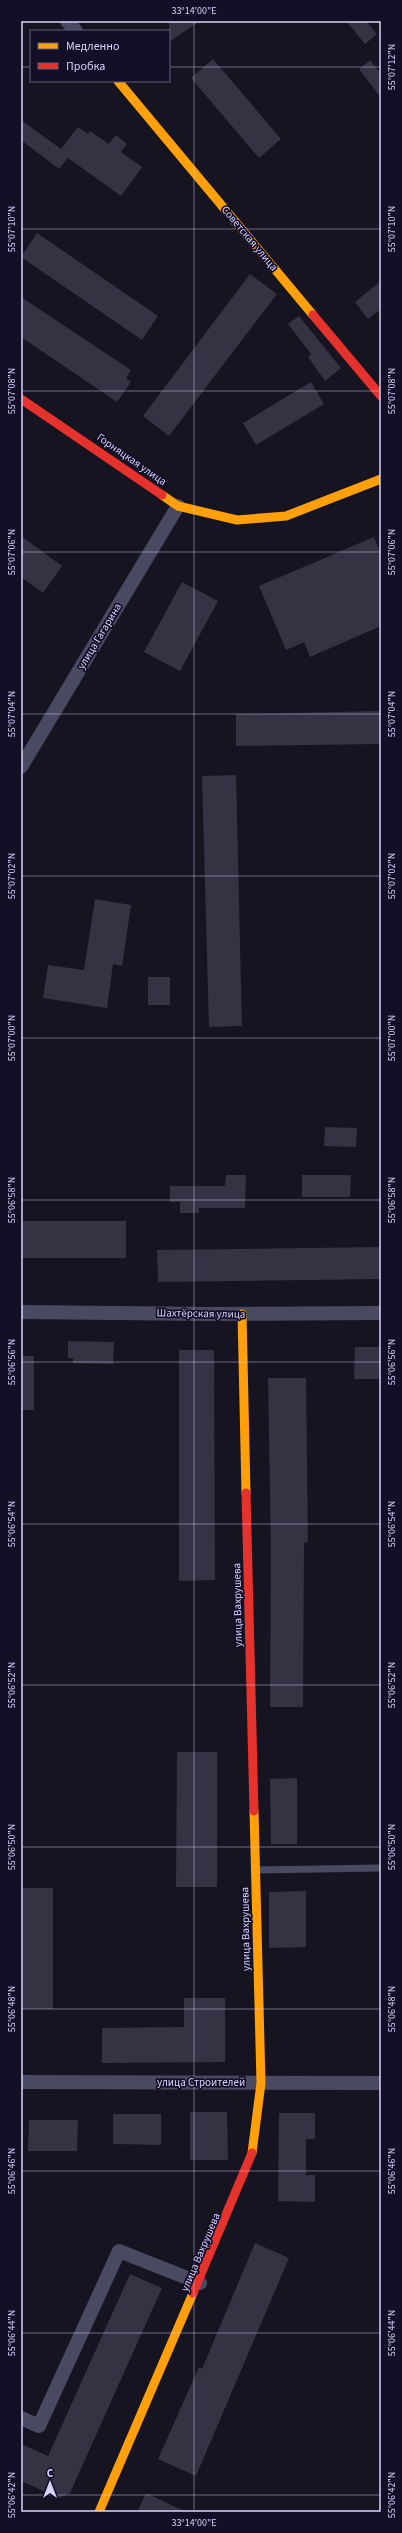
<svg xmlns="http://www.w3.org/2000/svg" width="402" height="2533" font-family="'Source Sans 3',sans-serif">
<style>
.building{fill:#343243}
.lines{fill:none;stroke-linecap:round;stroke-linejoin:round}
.lane{stroke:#4a4962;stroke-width:7}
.street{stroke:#4a4962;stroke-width:14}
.slow{stroke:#ff9f0a;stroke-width:9}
.jam{stroke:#e5322d;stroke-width:9}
.ticks{fill:none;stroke:#d9d4ff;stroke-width:1;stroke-opacity:0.45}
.labels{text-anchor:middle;stroke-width:3.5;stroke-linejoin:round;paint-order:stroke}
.street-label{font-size:11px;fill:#d9d4ff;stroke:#130f26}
.neatline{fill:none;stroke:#d9d4ff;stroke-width:1.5}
.ticks-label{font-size:10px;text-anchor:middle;fill:#d9d4ff}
</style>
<rect width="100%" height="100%" fill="#161421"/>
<path class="building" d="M169,21H200L169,42Z
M346,21H366L377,34L365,44Z
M213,59L281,139L259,158L191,78Z
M370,60L381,74V98L359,69Z
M21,120L61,149L78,127L88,134L90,131L109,144L116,135L127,144L121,152L142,167L121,196L68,158L59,169L21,140Z
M37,233L158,316L142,340L21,257Z
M250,274L277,294L169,436L143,416Z
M381,281V309L368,319L355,302Z
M21,297L131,370L126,378L131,382L117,402L21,337Z
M299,316L341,368L325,381L308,357L311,354L288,324Z
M311,382L324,404L256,445L243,423Z
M21,536L62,566L43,593L21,577Z
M374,537L381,554V626L310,657L304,642L286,650L259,586Z
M182,582L218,601L180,671L144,652Z
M381,711V744L236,746V714Z
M236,775L242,1026L209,1027L202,776Z
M95,899L131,905L122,966L113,964L107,1008L43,998L48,965L84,970Z
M148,977H170V1005H148Z
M325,1127L357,1128L356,1147L324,1146Z
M226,1175H246L245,1208H199V1213H180V1202H170V1186H225Z
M302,1175H351L350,1197H302Z
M21,1221H126V1258H21Z
M381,1247V1279L158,1282L157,1250Z
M68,1341L114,1342L113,1364L73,1363V1358H68Z
M355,1347H381V1379H354Z
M179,1350H214L215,1580L179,1581Z
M21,1356H34V1410H21Z
M268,1378H306L308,1542L304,1543L303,1707H270L271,1550Z
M177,1752H217V1887H176Z
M297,1778V1844H271L270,1779Z
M21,1888H53V2009H21Z
M306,1891V1947L269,1948V1892Z
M184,1998H225V2062L102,2063V2028L184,2027Z
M190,2112H227L228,2160H190Z
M279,2113H315V2139H306V2175H315V2202L278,2201Z
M113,2114H161V2145L113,2144Z
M29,2120H78L77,2151H28Z
M255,2243L289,2258L196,2476L158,2459L199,2367L202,2369Z
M130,2274L162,2288L70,2493L59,2498L21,2481V2444L48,2456Z
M146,2493L186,2512H137Z"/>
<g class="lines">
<path class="lane" d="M256,1870L381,1868"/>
<path class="street" d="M67,21L76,31
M21,767L178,506
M21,1312L209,1314L381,1313
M21,2082L381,2083
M21,2418L39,2426L119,2251L200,2283"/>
<path class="slow" d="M118,81L313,315
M162,495L178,506L237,520L286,516L381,479
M242,1314L246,1493
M252,2153L261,2083L254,1811
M99,2512L193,2293"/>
<path class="jam" d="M313,315L381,396
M21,399L162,495
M246,1493L254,1811
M193,2293L252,2153"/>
</g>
<path class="ticks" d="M194,21V2512M21,67H31M169,67H381M21,229H381M21,391H381M21,552H381M21,714H381M21,876H381M21,1038H381M21,1200H381M21,1362H381M21,1524H381M21,1685H381M21,1847H381M21,2009H381M21,2171H381M21,2333H381M21,2495H381"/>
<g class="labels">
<g class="street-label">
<text transform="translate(250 238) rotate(50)" y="4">Советская улица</text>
<text transform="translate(132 459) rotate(35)" y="4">Горняцкая улица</text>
<text transform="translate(99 636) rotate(-59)" y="4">улица Гагарина</text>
<text transform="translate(201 1313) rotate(1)" y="4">Шахтёрская улица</text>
<text transform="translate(237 1605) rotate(-91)" y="4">улица Вахрушева</text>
<text transform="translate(245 1929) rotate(-91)" y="4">улица Вахрушева</text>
<text x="201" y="2086">улица Строителей</text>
<text transform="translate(200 2252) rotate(-67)" y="4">улица Вахрушева</text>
</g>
</g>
<rect width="402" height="2533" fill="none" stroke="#130f26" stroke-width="44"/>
<rect x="30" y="30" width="140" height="52" fill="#130f26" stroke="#625e7d"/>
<rect x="38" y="43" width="20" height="6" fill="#ff9f0a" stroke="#625e7d"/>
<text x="66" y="50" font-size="12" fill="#d9d4ff">Медленно</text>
<rect x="38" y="63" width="20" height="6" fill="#e5322d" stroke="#625e7d"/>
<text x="66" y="70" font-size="12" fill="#d9d4ff">Пробка</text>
<g transform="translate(50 2483)" stroke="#130f26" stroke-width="3" paint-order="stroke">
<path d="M0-3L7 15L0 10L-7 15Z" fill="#d9d4ff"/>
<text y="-6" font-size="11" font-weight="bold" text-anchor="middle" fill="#d9d4ff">С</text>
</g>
<rect x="22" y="22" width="358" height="2489" class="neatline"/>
<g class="ticks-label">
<text x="194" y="14">33°14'00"E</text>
<text transform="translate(391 67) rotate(-90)" y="4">55°07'12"N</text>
<text transform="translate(11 229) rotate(-90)" y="4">55°07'10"N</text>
<text transform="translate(391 229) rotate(-90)" y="4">55°07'10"N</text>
<text transform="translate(11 391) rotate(-90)" y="4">55°07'08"N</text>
<text transform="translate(391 391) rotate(-90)" y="4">55°07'08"N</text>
<text transform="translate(11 552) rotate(-90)" y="4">55°07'06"N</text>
<text transform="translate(391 552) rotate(-90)" y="4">55°07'06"N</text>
<text transform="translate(11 714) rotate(-90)" y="4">55°07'04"N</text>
<text transform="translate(391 714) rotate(-90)" y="4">55°07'04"N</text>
<text transform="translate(11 876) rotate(-90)" y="4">55°07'02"N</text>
<text transform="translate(391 876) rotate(-90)" y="4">55°07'02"N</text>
<text transform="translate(11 1038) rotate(-90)" y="4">55°07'00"N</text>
<text transform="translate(391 1038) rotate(-90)" y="4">55°07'00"N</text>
<text transform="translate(11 1200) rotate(-90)" y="4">55°06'58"N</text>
<text transform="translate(391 1200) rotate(-90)" y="4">55°06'58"N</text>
<text transform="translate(11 1362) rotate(-90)" y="4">55°06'56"N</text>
<text transform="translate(391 1362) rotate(-90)" y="4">55°06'56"N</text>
<text transform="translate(11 1524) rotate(-90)" y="4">55°06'54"N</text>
<text transform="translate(391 1524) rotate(-90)" y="4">55°06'54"N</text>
<text transform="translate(11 1685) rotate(-90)" y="4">55°06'52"N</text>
<text transform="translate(391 1685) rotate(-90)" y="4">55°06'52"N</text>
<text transform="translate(11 1847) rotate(-90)" y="4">55°06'50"N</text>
<text transform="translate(391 1847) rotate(-90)" y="4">55°06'50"N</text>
<text transform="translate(11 2009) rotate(-90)" y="4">55°06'48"N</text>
<text transform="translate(391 2009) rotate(-90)" y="4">55°06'48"N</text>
<text transform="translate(11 2171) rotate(-90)" y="4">55°06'46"N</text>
<text transform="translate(391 2171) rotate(-90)" y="4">55°06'46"N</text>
<text transform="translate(11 2333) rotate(-90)" y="4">55°06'44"N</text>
<text transform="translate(391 2333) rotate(-90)" y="4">55°06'44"N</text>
<text transform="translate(11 2495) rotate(-90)" y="4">55°06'42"N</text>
<text transform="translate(391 2495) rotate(-90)" y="4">55°06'42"N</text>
<text x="194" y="2526">33°14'00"E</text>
</g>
</svg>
